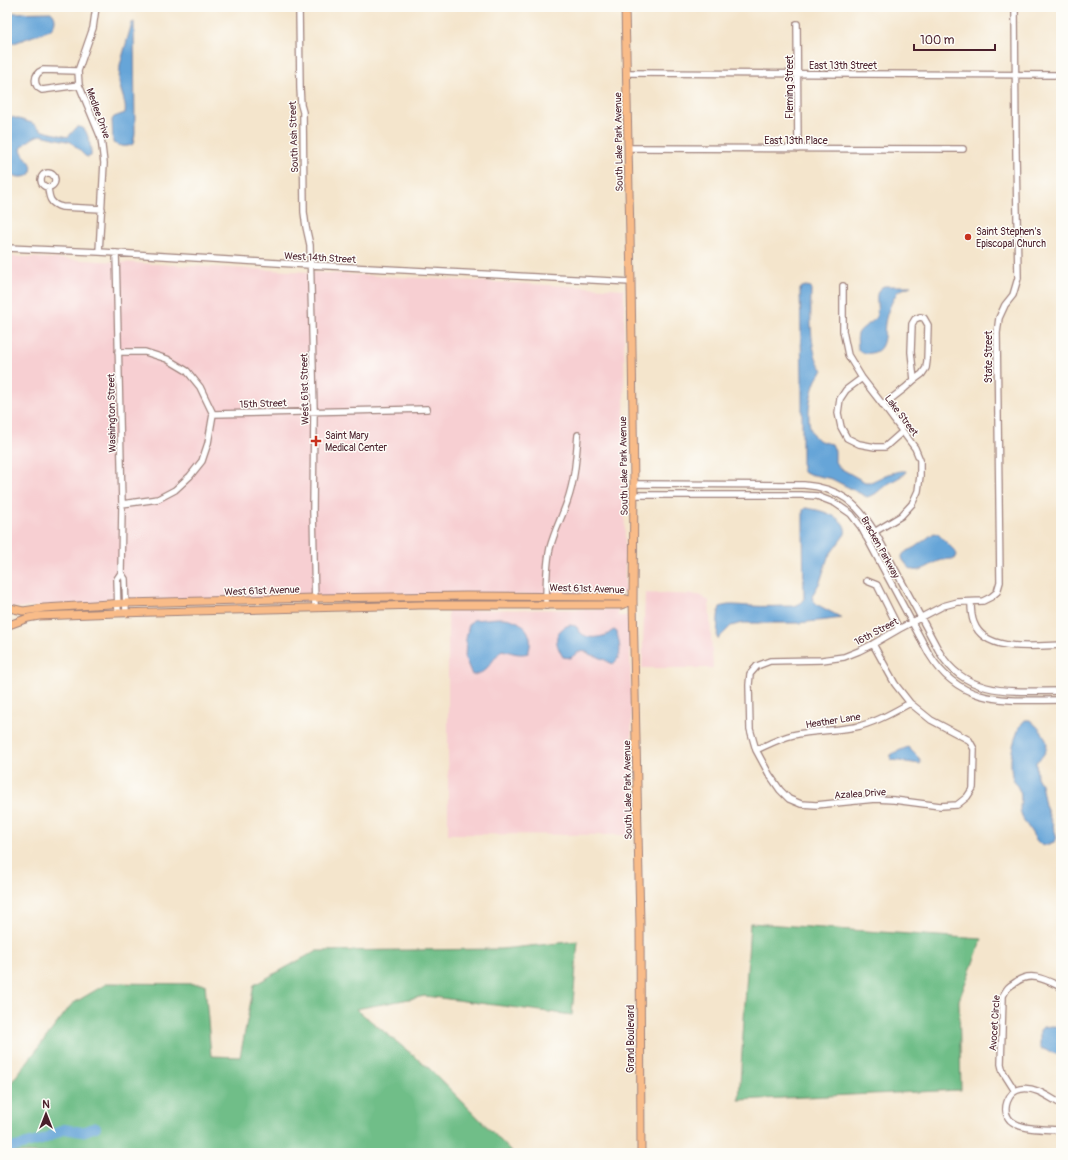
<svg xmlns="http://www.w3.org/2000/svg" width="1068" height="1160" font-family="Pangolin,sans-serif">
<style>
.built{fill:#f7cfd2}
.forest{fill:#70be88;stroke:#5d6e5a}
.water{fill:#66a5d8;stroke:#586282}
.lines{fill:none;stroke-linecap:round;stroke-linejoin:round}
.river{stroke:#66a5d8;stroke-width:10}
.minor-casing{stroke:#9f827c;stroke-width:8}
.major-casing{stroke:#9f827c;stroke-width:9}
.minor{stroke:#fff;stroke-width:5.5}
.major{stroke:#f9bc89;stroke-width:7}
.poi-dot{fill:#c8321e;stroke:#fdfcf7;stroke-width:1.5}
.labels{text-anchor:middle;stroke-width:3;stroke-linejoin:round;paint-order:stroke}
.street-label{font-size:10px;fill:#4a1f2b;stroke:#fdfcf7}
.poi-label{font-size:10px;fill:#4a1f2b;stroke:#fdfcf7;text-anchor:start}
</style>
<rect width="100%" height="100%" fill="#fdfcf7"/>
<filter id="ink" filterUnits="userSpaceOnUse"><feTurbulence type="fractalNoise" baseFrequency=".025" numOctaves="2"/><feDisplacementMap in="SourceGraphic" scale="8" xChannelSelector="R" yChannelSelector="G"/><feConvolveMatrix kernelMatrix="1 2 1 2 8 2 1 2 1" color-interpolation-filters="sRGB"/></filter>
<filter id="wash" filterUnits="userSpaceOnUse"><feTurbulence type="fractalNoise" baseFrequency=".012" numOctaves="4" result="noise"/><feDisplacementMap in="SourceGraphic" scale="16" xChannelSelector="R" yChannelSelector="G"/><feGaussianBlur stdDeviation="0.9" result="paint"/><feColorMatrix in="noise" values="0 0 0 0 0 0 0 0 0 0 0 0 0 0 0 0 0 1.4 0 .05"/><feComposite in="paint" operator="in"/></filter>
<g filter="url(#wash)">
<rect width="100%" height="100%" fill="#f4e5cc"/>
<path class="built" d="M7,256L624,289L625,593L7,608Z
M645,593L699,595L709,601L713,668H642Z
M618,609V616H628L630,642L634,835L448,834V610Z"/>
<path class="forest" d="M750,923L982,939L959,1000L961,1090L739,1100Z
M578,941L572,1015L425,996L356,1009L429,1068L513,1153H7V1088L72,1004L108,983L205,984L211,1056L240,1057L254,985L316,951L501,949Z"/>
<path class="water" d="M51,12C57,17 56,25 50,30L14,43L9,44L7,31V13Z
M134,22L135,134L133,144C127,148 119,146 113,143L112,120L114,117L125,113C127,102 120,92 119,81C119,76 120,71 120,65L132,23Z
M12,117L32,123L43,131L68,137L77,127C80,127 82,127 84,129C88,132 92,151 91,156L88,157L85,156L71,142L41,135C34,136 25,143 21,149C24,161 36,160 30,175C23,178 16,178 9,173L7,125L9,119Z
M806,286L811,287C811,309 808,354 823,370C821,373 818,376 816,380C810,394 803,428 817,439C821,442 828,443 832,444L835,451V462L840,468L865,482H871L888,474L900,471H906L905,474L886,485L875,494L867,497L832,479L804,473L802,470V379L800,289L802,287Z
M884,286H911L898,291C892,301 887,311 885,323C884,330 885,339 882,345C879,354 864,356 858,350C858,344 856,337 859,332C864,325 875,323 877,314C879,305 872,291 884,286Z
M805,508C818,509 849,517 845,534L828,557L820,582L812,596L813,600L818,605L842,618L827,620L798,623H742L731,626L718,639L717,638C718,628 717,615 720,607C730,603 740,606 751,606C765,607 780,606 795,606L801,603L804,600L803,524V510Z
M934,533L938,534L955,551L957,555L955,559C950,559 944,559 939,561C928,565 916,578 906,564C904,561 902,560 902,556L904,553L915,547Z
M498,618C503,618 509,618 513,620C528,625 534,639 528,653C519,656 511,652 502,650C492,659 487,675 472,675L465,658L466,639L469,624L473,620Z
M569,625C580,626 575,627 581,633C587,639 598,638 606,635C609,634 611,631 614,630L617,632C619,644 624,655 613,664C606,661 599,656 592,655C586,654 592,654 586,652C580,650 575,654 571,658L563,657C555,644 552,632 569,625Z
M1025,720H1030C1045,733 1056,747 1036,762L1037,777L1041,784L1045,805L1055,831L1057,838L1054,842L1043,846C1036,842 1034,836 1030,830C1025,822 1021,818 1020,808C1020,803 1022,797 1020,792C1018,787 1014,782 1012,776C1011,771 1011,765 1011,760C1011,750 1017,727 1025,720Z
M908,747L920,759L921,762L920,764L892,760L890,757L891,754Z
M1052,1026L1061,1027V1056L1043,1049H1040V1030L1043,1027Z"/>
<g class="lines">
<path class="river" d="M7,1153L11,1148L42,1140L64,1129L82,1132L96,1127"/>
</g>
</g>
<g filter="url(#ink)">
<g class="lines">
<defs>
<path id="minor" d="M96,7L93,28L78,71L79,85L101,138L104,163L99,252
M299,7L300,88L301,105L303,112L304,212L306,227L310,245L314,411L313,510L315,608
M797,24L798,149
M78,71L43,70C33,74 33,86 42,90L79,85
M626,73L1061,75
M628,148L963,149
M41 180a7 7 0 1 1 14 0a7 7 0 1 1-14 0Z
M48,187C49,198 50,204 62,207L102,209
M7,248L99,252L310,265L631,282
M116,253L122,504L121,573L117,579L118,613
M843,286V331L848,355L862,378L883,405L915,448L920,460V476L918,491L912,504L901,516L866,537
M118,352H145L167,359L187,371L200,387L213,414L208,443L202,461L190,476L175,490L158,499L122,504
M862,378L846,390L840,399L838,413L841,427L847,438L859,444L875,447H885L902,432
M883,405L905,388L914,380L911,352L912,324L915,319L920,317L924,318L928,325L927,361L926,368L922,374L914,380
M213,414L427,409
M634,484L804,485C840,488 857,503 875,532L940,653C967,698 1016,691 1061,691
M634,495H801L817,496L835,503L851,514L861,527L929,654C961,707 1007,700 1061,700
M121,573L125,579L126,613
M867,581L877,585L899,629
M7,602L8,607
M971,602C971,609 971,616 974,623C985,653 1035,646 1061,645
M546,606C546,587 546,567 550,548C554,532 562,517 567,502C575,480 576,458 578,435
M873,644L895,684L910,703L931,720L969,740L974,749L973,788L967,797L957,805L940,806L894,800L875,799L816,805L801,804L789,799L780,790L769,774L756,750L750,729L749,685L750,674L757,666L770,661L822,660L844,657L859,651L873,644L899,629L943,606L958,602L983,601L991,597L997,592L1000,582L997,333L999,318L1005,305L1013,295L1018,278L1016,152L1015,7
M756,750C769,744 780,738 793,735C815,730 838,731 860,726C878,721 894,712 910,703
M1015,1091L1003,1072L1001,1064L1003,996C1007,988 1008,987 1016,982C1031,971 1046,980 1061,987
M1061,1104C1050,1098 1035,1086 1021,1089C1008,1091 1001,1110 1010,1120C1012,1122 1016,1124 1018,1125C1029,1130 1049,1129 1061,1130"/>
<path id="major" d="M625,7L631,282L634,484L633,601L640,924L641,1153
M10,608L23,611L44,608L77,606L126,603L315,598L466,596L620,597L633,601
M9,625L28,618L39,616L118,613L420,605H621L633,601"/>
</defs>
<use href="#minor" class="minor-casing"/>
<use href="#major" class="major-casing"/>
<use href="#minor" class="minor"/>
<use href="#major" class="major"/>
</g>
</g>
<g class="poi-dot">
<circle cx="968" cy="237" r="4"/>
<path d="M314 435h4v4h4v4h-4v4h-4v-4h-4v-4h4z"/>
</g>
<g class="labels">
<g class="street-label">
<text x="843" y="69">East 13th Street</text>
<text transform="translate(789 87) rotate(-90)" y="4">Fleming Street</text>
<text transform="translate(99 113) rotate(70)" y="4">Medlee Drive</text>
<text transform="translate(293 137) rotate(-92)" y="4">South Ash Street</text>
<text x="796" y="144">East 13th Place</text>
<text transform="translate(618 142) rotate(-91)" y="4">South Lake Park Avenue</text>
<text transform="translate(320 257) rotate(3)" y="4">West 14th Street</text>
<text transform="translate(988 357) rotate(-90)" y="4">State Street</text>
<text transform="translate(304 389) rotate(-91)" y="4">West 61st Street</text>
<text transform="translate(263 403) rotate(-2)" y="4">15th Street</text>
<text transform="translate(111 413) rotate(-91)" y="4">Washington Street</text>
<text transform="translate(902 415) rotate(53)" y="4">Lake Street</text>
<text transform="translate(623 466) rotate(-91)" y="4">South Lake Park Avenue</text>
<text transform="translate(881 547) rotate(61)" y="4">Bracken Parkway</text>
<text transform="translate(587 588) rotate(2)" y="4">West 61st Avenue</text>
<text transform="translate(262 590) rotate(-2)" y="4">West 61st Avenue</text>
<text transform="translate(876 631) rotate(-28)" y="4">16th Street</text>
<text transform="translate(833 720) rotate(-9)" y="4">Heather Lane</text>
<text transform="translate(627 790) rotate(-91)" y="4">South Lake Park Avenue</text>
<text transform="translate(860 793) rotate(-4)" y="4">Azalea Drive</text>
<text transform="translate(994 1023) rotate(-86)" y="4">Avocet Circle</text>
<text transform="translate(630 1039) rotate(-90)" y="4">Grand Boulevard</text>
</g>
<g class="poi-label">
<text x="976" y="235">Saint Stephen's<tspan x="976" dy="12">Episcopal Church</tspan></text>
<text x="325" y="439">Saint Mary<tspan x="325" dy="12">Medical Center</tspan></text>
</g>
</g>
<rect width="1068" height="1160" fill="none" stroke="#fdfcf7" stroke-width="24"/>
<g transform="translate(46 1114)" stroke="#fdfcf7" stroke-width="3" paint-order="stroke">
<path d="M0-3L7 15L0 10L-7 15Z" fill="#4a1f2b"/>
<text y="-6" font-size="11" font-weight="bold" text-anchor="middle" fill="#4a1f2b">N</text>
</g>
<path d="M914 44v6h81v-6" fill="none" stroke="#4a1f2b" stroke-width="2"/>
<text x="920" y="44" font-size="12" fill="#4a1f2b" stroke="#fdfcf7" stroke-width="3" paint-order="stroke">100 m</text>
</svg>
